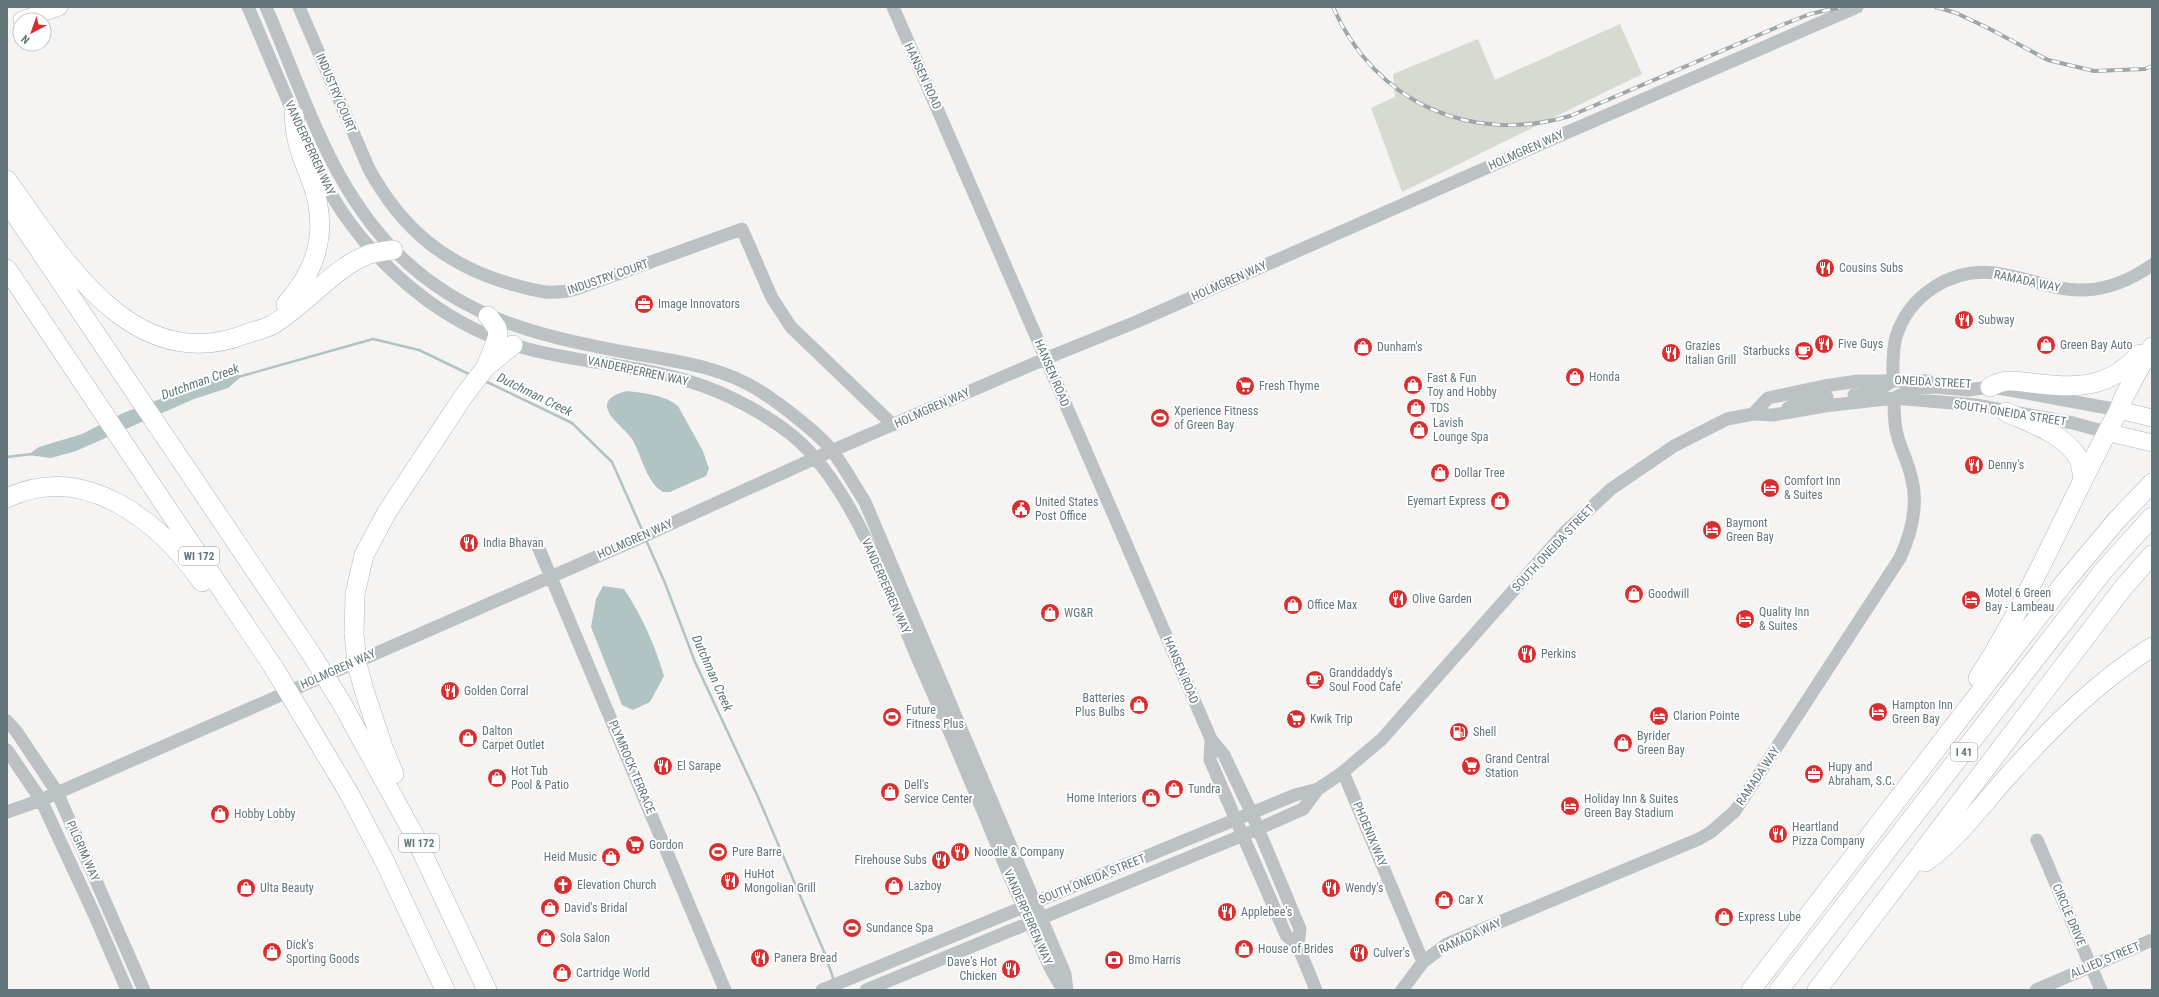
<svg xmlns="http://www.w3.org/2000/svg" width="2159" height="997" font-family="'Roboto Condensed',sans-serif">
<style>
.green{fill:#d6dad1}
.water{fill:#b2c3c3}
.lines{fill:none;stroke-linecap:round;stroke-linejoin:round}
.stream{stroke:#b2c3c3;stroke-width:2.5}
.major-casing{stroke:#b0b6b8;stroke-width:18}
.highway-casing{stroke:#b1b6b8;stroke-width:20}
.minor{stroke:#bcc2c3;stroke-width:13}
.major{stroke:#fff;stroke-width:17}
.highway{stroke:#fff;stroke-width:19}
.rail-casing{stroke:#9ea6a9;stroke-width:4}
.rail{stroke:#fff;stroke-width:2.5;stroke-dasharray:8;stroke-linecap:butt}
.highway-bridge-casing{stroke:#b1b6b8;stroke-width:20;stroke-linecap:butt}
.highway-bridge{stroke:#fff;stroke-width:19}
.labels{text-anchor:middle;stroke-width:4;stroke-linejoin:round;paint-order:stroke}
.shield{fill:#fff;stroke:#919fa3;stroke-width:1}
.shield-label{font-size:11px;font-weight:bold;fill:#62767b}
.street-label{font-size:12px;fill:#62767b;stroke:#fff}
.poi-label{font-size:12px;fill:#62767b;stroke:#fff;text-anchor:start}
.water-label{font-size:13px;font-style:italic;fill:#5d7677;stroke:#fff}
</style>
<rect width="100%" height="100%" fill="#f5f4f2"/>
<path class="green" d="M1620,24L1642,74L1402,192L1371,108L1395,97L1393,74L1478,39L1495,80Z"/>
<path class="water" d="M228,373L242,376L228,388L194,399L76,451L51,458L28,455L39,447L82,434L123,413L160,399L206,379Z
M627,391C644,393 665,395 678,406L703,451L709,469L706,476L670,492H663C645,481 642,455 632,439C626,429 605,416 607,404C609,395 621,393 627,391Z
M603,586L624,589C642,616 655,645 664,676L650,702L633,710L622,705L591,627L596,599Z"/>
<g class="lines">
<path class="stream" d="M238,377L373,339L419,350L471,375
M485,381L572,423L612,462L643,532
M7,457L32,454
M646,540L665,583L695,662L758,797L825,954L834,981"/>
<defs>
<path id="major" d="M22,20L59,7
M2119,410L2152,418
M2106,432L2152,443"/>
<path id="highway" d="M7,180C63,258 132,378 246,334C255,331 264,329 272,325C305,306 332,269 367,255C375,252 385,251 393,250
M7,202L310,652
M7,269L274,668
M286,304C313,274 326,241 317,200C313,179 301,160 297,139C295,132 295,123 294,115
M487,366L513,345
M1990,387C2007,378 2013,381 2031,383C2076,388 2107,390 2140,354
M2006,412C2030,423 2062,433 2077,456C2081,461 2081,471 2083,477
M7,498C85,461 159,521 202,582
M354,633L355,594L364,555L387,512L463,397L486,367L498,336L497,328L488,316
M1978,678C2033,593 2070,500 2118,412C2121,406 2122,400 2125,395C2133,379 2142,363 2152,347
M364,690L383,747L394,774
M341,702L413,833L487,990
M304,718L350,795L385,862L445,990
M1925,862C1957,840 1981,806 2007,777C2053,726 2093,685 2152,647
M1751,990L2064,583L2116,521L2152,483
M1779,990L2104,570L2152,517
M1817,990L2123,588L2152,555"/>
</defs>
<use href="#major" class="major-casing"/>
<use href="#highway" class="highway-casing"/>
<path class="minor" d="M248,7L297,122
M266,7C303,92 329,185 396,252C465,322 548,338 641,355C682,362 724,368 760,391C779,403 821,435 833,452C845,468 854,485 865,502L1065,974L1067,990
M299,7L369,169C402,229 445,265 511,284C536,291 551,296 576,289L742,229L772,298L791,327L893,425
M893,7L1211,739L1224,755L1252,814L1300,929L1298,946
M308,149C349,245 433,327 536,351C587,363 641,366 691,382C725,392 766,414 793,436C851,484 888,588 917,657C948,727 978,798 1007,870C1017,894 1028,918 1039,942C1046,959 1053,976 1064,990
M1993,387L2119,410
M1854,395C1868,393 1883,390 1893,380C1893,365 1892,351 1896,337C1909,295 1951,268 1995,273C2026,277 2053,291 2085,290C2110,289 2132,279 2152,265
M1788,408L1805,400L1827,397
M1753,414L1768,398L1824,386L1858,381H1928
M537,544L725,990
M7,721L16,731L57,792L144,990
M1211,739L1210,760L1286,935L1298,946L1316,990
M7,750L41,800L95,916L127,990
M1343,772L1423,962
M7,812L41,800L635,540L822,455L1047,358L1136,322L1561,135L1857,7
M2037,840L2101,990
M822,990L1295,795L1318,789
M866,990L1258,829L1303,809L1318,789L1343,772L1382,739L1565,532L1611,489L1674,446L1727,419L1753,414L1773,415L1825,406L1894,398L1976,405L2073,423L2106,432
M1402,990L1423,962L1447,944L1699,839L1711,832L1735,811L1900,558C1912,532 1919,504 1911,476C1908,463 1902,451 1898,438C1894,425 1894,412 1894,398L1915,388L1935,387L1968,390L1990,387
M2036,990L2152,940"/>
<use href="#major" class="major"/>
<use href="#highway" class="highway"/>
<defs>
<path id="rail" d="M1333,7C1375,103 1471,145 1570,116L1782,25L1810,14L1841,7
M1936,7L1956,13L1988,28L2048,60L2094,71L2145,69L2152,66"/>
</defs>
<use href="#rail" class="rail-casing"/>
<use href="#rail" class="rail"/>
<defs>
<path id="highway-bridge" d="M354,633L357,664L364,690
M310,652L341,702
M274,668L304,718"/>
</defs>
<use href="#highway-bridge" class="highway-bridge-casing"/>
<use href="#highway-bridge" class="highway-bridge"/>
</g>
<defs>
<symbol id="restaurant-disc" viewBox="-11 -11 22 22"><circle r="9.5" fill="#d72f30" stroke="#fff"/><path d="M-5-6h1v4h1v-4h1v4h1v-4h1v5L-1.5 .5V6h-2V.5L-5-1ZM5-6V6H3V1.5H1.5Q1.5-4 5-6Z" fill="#fff"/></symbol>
<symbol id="office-disc" viewBox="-11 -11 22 22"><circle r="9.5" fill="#d72f30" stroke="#fff"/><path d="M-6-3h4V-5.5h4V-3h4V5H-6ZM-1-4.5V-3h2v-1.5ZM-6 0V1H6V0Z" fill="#fff"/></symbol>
<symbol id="shop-disc" viewBox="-11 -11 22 22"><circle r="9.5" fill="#d72f30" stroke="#fff"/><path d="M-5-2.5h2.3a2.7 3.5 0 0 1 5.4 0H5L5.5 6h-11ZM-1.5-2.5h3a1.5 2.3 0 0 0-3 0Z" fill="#fff"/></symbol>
<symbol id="cafe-disc" viewBox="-11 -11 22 22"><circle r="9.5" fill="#d72f30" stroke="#fff"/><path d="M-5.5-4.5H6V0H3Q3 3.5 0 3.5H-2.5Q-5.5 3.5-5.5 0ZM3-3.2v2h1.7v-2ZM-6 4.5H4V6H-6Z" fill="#fff"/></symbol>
<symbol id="supermarket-disc" viewBox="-11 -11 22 22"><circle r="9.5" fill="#d72f30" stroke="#fff"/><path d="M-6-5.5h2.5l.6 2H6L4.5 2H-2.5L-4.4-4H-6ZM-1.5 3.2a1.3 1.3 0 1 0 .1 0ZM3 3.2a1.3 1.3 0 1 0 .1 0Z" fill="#fff"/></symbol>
<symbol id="stadium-disc" viewBox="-11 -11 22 22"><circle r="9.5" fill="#d72f30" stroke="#fff"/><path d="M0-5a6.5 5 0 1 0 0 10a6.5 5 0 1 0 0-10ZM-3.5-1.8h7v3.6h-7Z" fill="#fff"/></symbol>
<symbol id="hotel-disc" viewBox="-11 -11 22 22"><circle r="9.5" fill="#d72f30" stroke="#fff"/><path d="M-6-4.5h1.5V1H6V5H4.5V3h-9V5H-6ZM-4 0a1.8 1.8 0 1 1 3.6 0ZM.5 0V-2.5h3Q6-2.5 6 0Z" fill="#fff"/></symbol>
<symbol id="civic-disc" viewBox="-11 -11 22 22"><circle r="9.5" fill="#d72f30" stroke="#fff"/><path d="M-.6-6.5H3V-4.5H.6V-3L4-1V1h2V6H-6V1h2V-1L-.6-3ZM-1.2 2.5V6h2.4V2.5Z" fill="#fff"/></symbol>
<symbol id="fuel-disc" viewBox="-11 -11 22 22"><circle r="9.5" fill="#d72f30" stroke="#fff"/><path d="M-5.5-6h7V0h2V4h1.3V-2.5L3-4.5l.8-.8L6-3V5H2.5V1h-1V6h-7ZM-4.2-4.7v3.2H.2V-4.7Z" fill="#fff"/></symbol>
<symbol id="church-disc" viewBox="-11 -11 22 22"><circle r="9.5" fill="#d72f30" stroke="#fff"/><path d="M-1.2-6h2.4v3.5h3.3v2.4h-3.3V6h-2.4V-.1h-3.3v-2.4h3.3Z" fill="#fff"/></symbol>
<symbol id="bank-disc" viewBox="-11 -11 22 22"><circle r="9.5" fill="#d72f30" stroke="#fff"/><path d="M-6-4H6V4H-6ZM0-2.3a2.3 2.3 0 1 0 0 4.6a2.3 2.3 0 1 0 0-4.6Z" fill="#fff"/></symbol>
</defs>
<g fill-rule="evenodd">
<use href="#restaurant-disc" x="1814" y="257" width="22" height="22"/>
<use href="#office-disc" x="633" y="293" width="22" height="22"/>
<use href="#restaurant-disc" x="1953" y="309" width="22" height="22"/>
<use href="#restaurant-disc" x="1813" y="333" width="22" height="22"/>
<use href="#shop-disc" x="2035" y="334" width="22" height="22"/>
<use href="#shop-disc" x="1352" y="336" width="22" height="22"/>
<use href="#cafe-disc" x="1793" y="340" width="22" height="22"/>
<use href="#restaurant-disc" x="1660" y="342" width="22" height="22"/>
<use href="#shop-disc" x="1564" y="366" width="22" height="22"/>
<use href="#shop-disc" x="1402" y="374" width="22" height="22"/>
<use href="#supermarket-disc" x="1234" y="375" width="22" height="22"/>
<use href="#shop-disc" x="1405" y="397" width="22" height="22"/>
<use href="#stadium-disc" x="1149" y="407" width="22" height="22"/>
<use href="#shop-disc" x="1408" y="419" width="22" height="22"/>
<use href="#restaurant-disc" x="1963" y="454" width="22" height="22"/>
<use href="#shop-disc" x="1429" y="462" width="22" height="22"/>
<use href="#hotel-disc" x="1759" y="477" width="22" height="22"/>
<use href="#shop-disc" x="1489" y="490" width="22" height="22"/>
<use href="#civic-disc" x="1010" y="498" width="22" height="22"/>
<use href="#hotel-disc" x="1701" y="519" width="22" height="22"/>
<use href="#restaurant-disc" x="458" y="532" width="22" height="22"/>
<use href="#shop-disc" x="1623" y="583" width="22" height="22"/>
<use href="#restaurant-disc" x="1387" y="588" width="22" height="22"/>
<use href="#hotel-disc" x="1960" y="589" width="22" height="22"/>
<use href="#shop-disc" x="1282" y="594" width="22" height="22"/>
<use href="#shop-disc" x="1039" y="602" width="22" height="22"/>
<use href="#hotel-disc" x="1734" y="608" width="22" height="22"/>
<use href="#restaurant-disc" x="1516" y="643" width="22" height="22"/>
<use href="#cafe-disc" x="1304" y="669" width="22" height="22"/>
<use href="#restaurant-disc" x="439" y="680" width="22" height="22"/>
<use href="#shop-disc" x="1128" y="694" width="22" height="22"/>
<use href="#hotel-disc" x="1867" y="701" width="22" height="22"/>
<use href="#hotel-disc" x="1648" y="705" width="22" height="22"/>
<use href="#stadium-disc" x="881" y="706" width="22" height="22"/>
<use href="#supermarket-disc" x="1285" y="708" width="22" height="22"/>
<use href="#fuel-disc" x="1448" y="721" width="22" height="22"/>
<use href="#shop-disc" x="457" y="727" width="22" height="22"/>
<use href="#shop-disc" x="1612" y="732" width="22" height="22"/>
<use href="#restaurant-disc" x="652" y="755" width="22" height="22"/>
<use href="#supermarket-disc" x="1460" y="755" width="22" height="22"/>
<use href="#office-disc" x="1803" y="763" width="22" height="22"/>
<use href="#shop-disc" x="486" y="767" width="22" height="22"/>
<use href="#shop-disc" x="1163" y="778" width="22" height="22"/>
<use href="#shop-disc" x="879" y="781" width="22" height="22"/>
<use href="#shop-disc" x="1140" y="787" width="22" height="22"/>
<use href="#hotel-disc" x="1559" y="795" width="22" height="22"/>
<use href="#shop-disc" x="209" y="803" width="22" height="22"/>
<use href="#restaurant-disc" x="1767" y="823" width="22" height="22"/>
<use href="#supermarket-disc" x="624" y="834" width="22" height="22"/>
<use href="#stadium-disc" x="707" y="841" width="22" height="22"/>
<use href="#restaurant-disc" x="949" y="841" width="22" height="22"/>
<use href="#shop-disc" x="600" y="846" width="22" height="22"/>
<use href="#restaurant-disc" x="930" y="849" width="22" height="22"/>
<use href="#restaurant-disc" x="719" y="870" width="22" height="22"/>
<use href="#church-disc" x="552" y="874" width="22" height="22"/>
<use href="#shop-disc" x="883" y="875" width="22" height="22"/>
<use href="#shop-disc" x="235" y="877" width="22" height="22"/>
<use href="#restaurant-disc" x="1320" y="877" width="22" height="22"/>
<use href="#shop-disc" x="1433" y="889" width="22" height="22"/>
<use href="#shop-disc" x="539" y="897" width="22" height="22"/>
<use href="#restaurant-disc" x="1216" y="901" width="22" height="22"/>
<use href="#shop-disc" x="1713" y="906" width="22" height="22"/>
<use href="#stadium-disc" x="841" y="917" width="22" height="22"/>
<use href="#shop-disc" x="535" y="927" width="22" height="22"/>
<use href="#shop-disc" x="1233" y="938" width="22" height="22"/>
<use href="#shop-disc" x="261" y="941" width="22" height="22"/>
<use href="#restaurant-disc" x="1348" y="942" width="22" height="22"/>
<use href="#restaurant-disc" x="749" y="947" width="22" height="22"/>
<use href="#bank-disc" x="1103" y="949" width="22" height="22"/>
<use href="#restaurant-disc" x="1000" y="958" width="22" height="22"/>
<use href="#shop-disc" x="551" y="962" width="22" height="22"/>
</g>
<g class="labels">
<g class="shield">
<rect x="179" y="547" width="40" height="18" rx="3"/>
<rect x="1951" y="743" width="26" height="18" rx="3"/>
<rect x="399" y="834" width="40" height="18" rx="3"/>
</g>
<g class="shield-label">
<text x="199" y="560">WI 172</text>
<text x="1964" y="756">I 41</text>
<text x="419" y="847">WI 172</text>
</g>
<g class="street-label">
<text transform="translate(923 76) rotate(65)" y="4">HANSEN ROAD</text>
<text transform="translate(336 93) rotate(67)" y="4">INDUSTRY COURT</text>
<text transform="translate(310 148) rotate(65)" y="4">VANDERPERREN WAY</text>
<text transform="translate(1526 150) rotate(-24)" y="4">HOLMGREN WAY</text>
<text transform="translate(608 277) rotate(-19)" y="4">INDUSTRY COURT</text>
<text transform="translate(1229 281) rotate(-24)" y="4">HOLMGREN WAY</text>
<text transform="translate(2027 281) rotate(12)" y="4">RAMADA WAY</text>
<text transform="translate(638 371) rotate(12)" y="4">VANDERPERREN WAY</text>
<text transform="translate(1052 373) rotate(67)" y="4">HANSEN ROAD</text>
<text transform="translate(1933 382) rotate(3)" y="4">ONEIDA STREET</text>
<text transform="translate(932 408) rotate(-24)" y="4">HOLMGREN WAY</text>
<text transform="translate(2010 413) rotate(9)" y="4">SOUTH ONEIDA STREET</text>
<text transform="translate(635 539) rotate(-24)" y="4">HOLMGREN WAY</text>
<text transform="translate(1553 548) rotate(-47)" y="4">SOUTH ONEIDA STREET</text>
<text transform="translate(886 586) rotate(66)" y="4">VANDERPERREN WAY</text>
<text transform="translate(338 669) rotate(-24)" y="4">HOLMGREN WAY</text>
<text transform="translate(1181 670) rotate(67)" y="4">HANSEN ROAD</text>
<text transform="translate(632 767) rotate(67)" y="4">PLYMROCK TERRACE</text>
<text transform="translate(1758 776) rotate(-56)" y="4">RAMADA WAY</text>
<text transform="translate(1370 834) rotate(67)" y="4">PHOENIX WAY</text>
<text transform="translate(83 851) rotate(66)" y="4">PILGRIM WAY</text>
<text transform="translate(1092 879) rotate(-22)" y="4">SOUTH ONEIDA STREET</text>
<text transform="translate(2069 915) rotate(67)" y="4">CIRCLE DRIVE</text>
<text transform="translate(1028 917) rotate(66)" y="4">VANDERPERREN WAY</text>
<text transform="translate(1470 936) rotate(-25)" y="4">RAMADA WAY</text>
<text transform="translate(2105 960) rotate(-23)" y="4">ALLIED STREET</text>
</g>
<g class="poi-label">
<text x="1839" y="272">Cousins Subs</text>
<text x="658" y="308">Image Innovators</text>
<text x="1978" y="324">Subway</text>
<text x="1838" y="348">Five Guys</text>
<text x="2060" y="349">Green Bay Auto</text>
<text x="1685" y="350">Grazies<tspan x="1685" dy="14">Italian Grill</tspan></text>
<text x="1377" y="351">Dunham's</text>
<text x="1790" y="355" text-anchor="end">Starbucks</text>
<text x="1589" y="381">Honda</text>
<text x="1427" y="382">Fast &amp; Fun<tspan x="1427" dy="14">Toy and Hobby</tspan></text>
<text x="1259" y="390">Fresh Thyme</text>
<text x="1430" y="412">TDS</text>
<text x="1174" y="415">Xperience Fitness<tspan x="1174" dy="14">of Green Bay</tspan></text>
<text x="1433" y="427">Lavish<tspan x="1433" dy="14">Lounge Spa</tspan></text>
<text x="1988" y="469">Denny's</text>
<text x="1454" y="477">Dollar Tree</text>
<text x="1784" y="485">Comfort Inn<tspan x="1784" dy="14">&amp; Suites</tspan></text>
<text x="1486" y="505" text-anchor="end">Eyemart Express</text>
<text x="1035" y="506">United States<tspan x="1035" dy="14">Post Office</tspan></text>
<text x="1726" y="527">Baymont<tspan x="1726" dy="14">Green Bay</tspan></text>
<text x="483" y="547">India Bhavan</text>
<text x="1985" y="597">Motel 6 Green<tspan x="1985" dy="14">Bay - Lambeau</tspan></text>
<text x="1648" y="598">Goodwill</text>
<text x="1412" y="603">Olive Garden</text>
<text x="1307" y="609">Office Max</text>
<text x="1759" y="616">Quality Inn<tspan x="1759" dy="14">&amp; Suites</tspan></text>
<text x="1064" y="617">WG&amp;R</text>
<text x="1541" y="658">Perkins</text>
<text x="1329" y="677">Granddaddy's<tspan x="1329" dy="14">Soul Food Cafe'</tspan></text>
<text x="464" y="695">Golden Corral</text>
<text x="1125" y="702" text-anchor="end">Batteries<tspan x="1125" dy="14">Plus Bulbs</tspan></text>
<text x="1892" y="709">Hampton Inn<tspan x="1892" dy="14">Green Bay</tspan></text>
<text x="906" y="714">Future<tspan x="906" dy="14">Fitness Plus</tspan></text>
<text x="1673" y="720">Clarion Pointe</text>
<text x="1310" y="723">Kwik Trip</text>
<text x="482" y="735">Dalton<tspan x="482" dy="14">Carpet Outlet</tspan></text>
<text x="1473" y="736">Shell</text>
<text x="1637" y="740">Byrider<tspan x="1637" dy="14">Green Bay</tspan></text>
<text x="1485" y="763">Grand Central<tspan x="1485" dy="14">Station</tspan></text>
<text x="677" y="770">El Sarape</text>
<text x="1828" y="771">Hupy and<tspan x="1828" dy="14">Abraham, S.C.</tspan></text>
<text x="511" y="775">Hot Tub<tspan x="511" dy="14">Pool &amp; Patio</tspan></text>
<text x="904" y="789">Dell's<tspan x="904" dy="14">Service Center</tspan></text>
<text x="1188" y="793">Tundra</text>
<text x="1137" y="802" text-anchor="end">Home Interiors</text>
<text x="1584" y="803">Holiday Inn &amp; Suites<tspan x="1584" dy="14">Green Bay Stadium</tspan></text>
<text x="234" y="818">Hobby Lobby</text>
<text x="1792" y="831">Heartland<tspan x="1792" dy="14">Pizza Company</tspan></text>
<text x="649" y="849">Gordon</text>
<text x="732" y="856">Pure Barre</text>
<text x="974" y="856">Noodle &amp; Company</text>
<text x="597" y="861" text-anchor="end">Heid Music</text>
<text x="927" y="864" text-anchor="end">Firehouse Subs</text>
<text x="744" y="878">HuHot<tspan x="744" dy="14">Mongolian Grill</tspan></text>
<text x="577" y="889">Elevation Church</text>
<text x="908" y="890">Lazboy</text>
<text x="260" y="892">Ulta Beauty</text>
<text x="1345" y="892">Wendy's</text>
<text x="1458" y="904">Car X</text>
<text x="564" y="912">David's Bridal</text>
<text x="1241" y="916">Applebee's</text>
<text x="1738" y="921">Express Lube</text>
<text x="866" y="932">Sundance Spa</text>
<text x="560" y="942">Sola Salon</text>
<text x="286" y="949">Dick's<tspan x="286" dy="14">Sporting Goods</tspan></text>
<text x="1258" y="953">House of Brides</text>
<text x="1373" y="957">Culver's</text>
<text x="774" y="962">Panera Bread</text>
<text x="1128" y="964">Bmo Harris</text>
<text x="997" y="966" text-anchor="end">Dave's Hot<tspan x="997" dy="14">Chicken</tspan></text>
<text x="576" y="977">Cartridge World</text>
</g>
<g class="water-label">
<text transform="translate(200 381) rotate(-20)" y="5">Dutchman Creek</text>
<text transform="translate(535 394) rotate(26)" y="5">Dutchman Creek</text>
<text transform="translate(713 673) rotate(66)" y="5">Dutchman Creek</text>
</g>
</g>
<rect width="2159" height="997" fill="none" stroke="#62767b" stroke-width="16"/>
<g transform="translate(32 32) rotate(221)"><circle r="19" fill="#ffffff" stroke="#c0c8ca"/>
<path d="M0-3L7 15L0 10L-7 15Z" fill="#d72f30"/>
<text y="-6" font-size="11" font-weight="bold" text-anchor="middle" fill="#62767b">N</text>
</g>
</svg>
